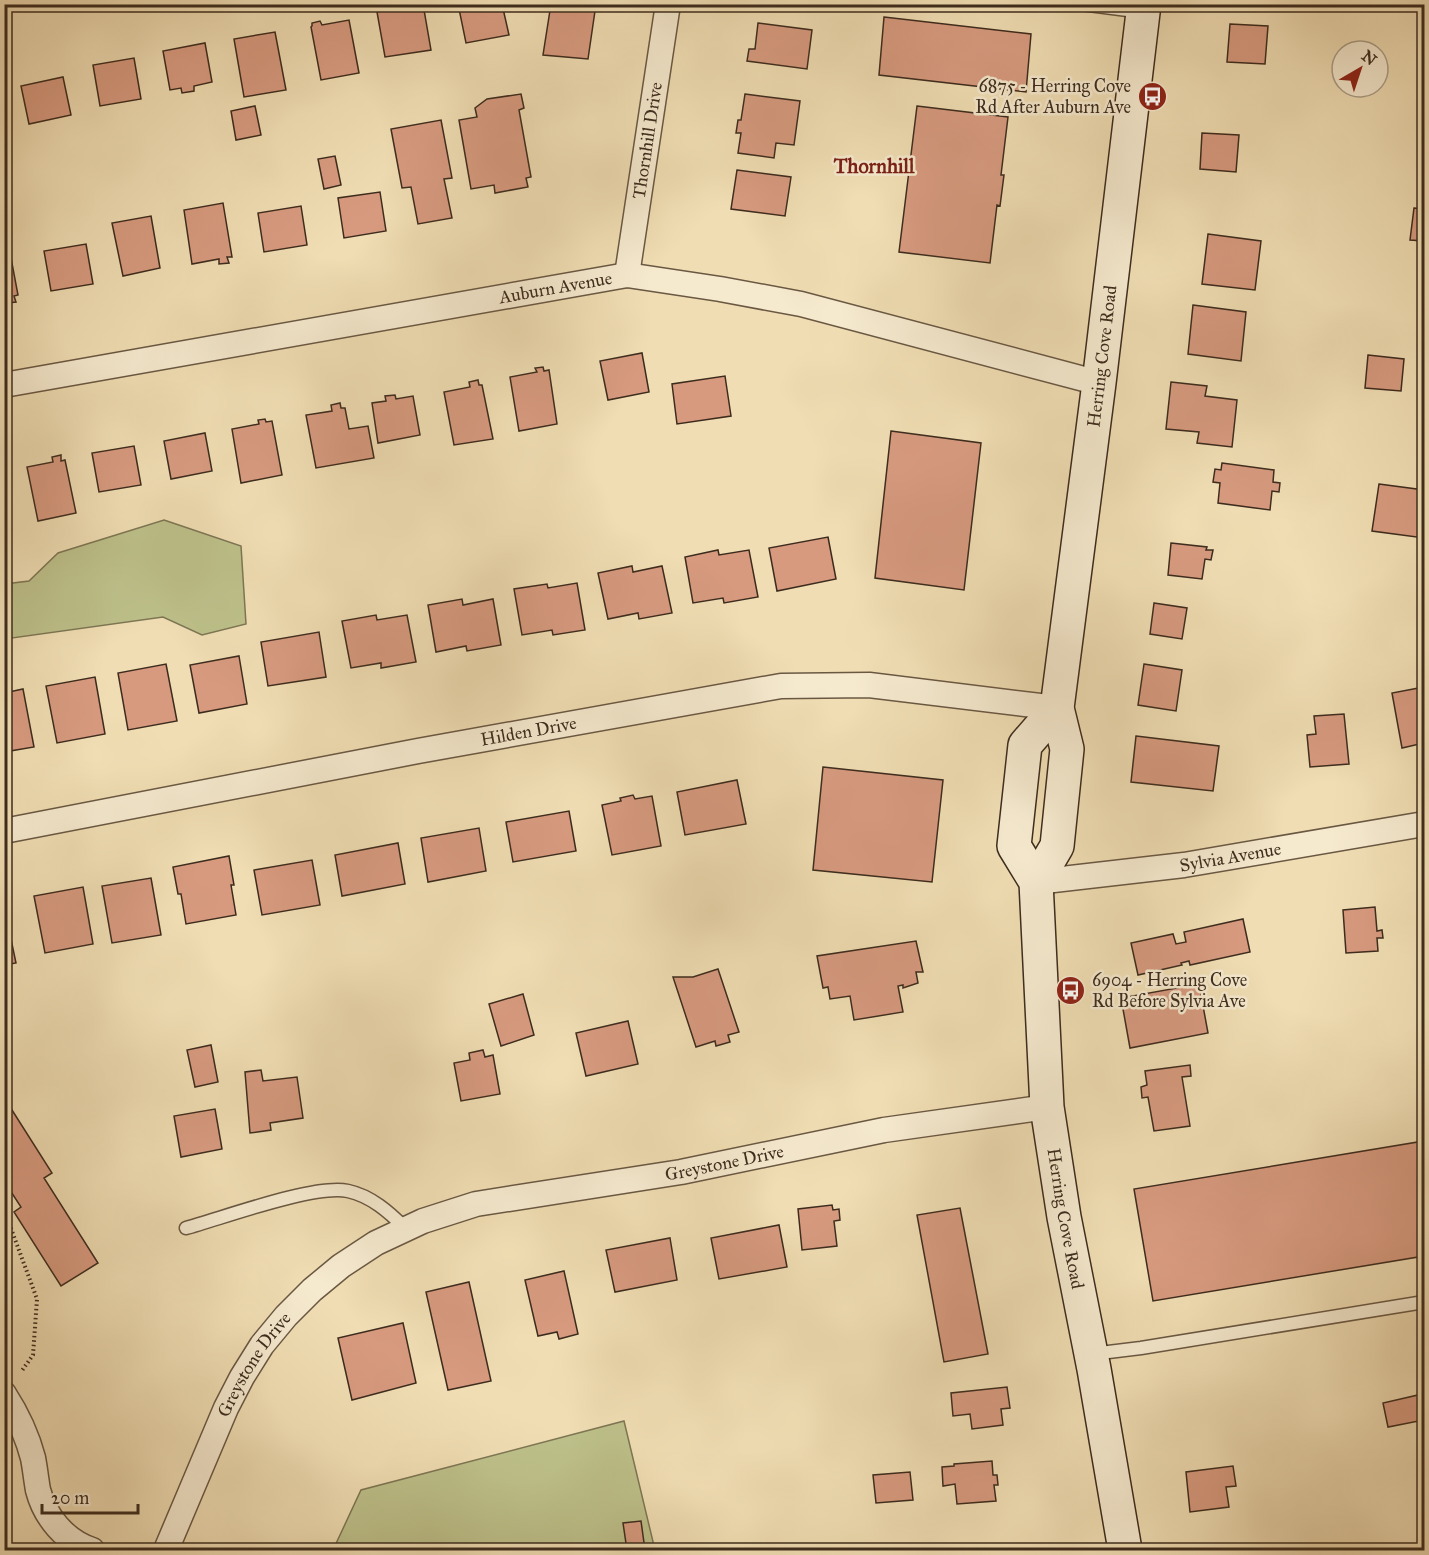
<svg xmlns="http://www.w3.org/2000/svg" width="1429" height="1555" font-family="'IM FELL Great Primer',serif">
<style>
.green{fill:#bdc08a;stroke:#7d7654;stroke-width:1.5}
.building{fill:#d79a7f;stroke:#3d2c1e;stroke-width:1.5}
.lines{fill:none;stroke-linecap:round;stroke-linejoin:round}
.service-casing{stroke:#6a5843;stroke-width:15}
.minor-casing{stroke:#6a5843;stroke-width:27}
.secondary-casing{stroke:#3d2c1e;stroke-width:36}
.path{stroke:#3d2c1e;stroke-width:4;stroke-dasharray:1.5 3;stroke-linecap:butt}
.service{stroke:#f5e9ce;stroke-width:12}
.minor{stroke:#f5e9ce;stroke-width:24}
.secondary{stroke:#f5e9ce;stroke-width:33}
.labels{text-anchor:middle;stroke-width:5;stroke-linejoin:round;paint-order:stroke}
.poi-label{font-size:18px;fill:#3d2c1e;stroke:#f5e9ce;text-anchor:end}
.street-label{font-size:18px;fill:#3d2c1e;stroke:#f5e9ce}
.neighbourhood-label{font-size:20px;font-weight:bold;fill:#7a1f14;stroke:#f5e9ce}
</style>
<rect width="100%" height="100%" fill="#f0ddb3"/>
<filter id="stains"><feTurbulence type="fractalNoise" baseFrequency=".00333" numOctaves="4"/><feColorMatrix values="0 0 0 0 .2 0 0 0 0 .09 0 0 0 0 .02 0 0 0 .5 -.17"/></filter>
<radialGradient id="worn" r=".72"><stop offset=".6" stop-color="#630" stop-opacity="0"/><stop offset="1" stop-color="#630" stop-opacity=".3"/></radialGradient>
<path class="green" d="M164,520L241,546L246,624L202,635L163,617L5,639V584L29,581L58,553Z
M624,1421L655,1550H333L361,1490Z"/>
<path class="building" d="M415,4H423L431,50L385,57L377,12Z
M458,4H502L509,35L466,43Z
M551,4H596L588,59L543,55Z
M884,17L1031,34L1026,92L879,75Z
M349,20L359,73L321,80L311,27L312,26V23L320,21L322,25Z
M758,23L812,30L807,69L747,61L749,49H755Z
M1230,24L1268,26L1265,64L1227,62Z
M275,32L286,90L244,97L234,39Z
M205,43L212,82L194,86V91L182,93L181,88L170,90L163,51Z
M134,58L141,99L100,106L93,65Z
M63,77L71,115L29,124L21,86Z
M521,94L524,108L519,110L531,177L526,178L528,187L495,193L494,185L471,189L459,120L477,117L475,108L487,99Z
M745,94L800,101L794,145L776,143L774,158L738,153L741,133H736L738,120H741Z
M255,106L261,135L236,140L231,111Z
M917,106L1008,117L1001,175H1004L1000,206L997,205L990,263L899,252Z
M441,120L452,178L444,179L452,218L418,224L411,187L402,188L391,129Z
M1202,133L1239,135L1236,172L1200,169Z
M335,156L341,185L324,189L318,159Z
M737,170L791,177L785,216L731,209Z
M380,192L386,231L344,238L338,198Z
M223,203L232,257H227L229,263L219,264V259L192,264L184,210Z
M301,206L307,245L264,252L258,213Z
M1414,208L1424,209V241L1410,240Z
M151,216L160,268L123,276L112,223Z
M1208,234L1261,241L1255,290L1202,284Z
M4,242H8L18,295L14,296L16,302L7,303L4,298Z
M86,244L93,284L51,291L44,251Z
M1193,305L1246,312L1241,361L1188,354Z
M642,353L649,392L608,400L600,361Z
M1368,355L1404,359L1401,391L1365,388Z
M543,367L544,371L549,370L557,424L519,431L510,377L537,372L535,368Z
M725,376L731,416L677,424L672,384Z
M478,380L479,385H482L493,439L454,445L444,392L470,387L469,382Z
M1171,382L1207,386L1205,396L1237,400L1232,447L1197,443L1199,432L1166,429Z
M395,395L396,399L413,396L420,435L378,443L372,403L386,401L385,396Z
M340,403L341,408H345L349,429L368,426L374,458L316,468L306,415L332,411L331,405Z
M265,419L266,422L272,421L282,475L241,483L232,429L259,424L258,420Z
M891,431L981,443L964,590L875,578Z
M205,433L212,471L171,479L164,441Z
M134,446L141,485L99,492L92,453Z
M61,455V461L65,460L76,513L38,521L27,467L53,462L52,457Z
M1222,463L1274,470L1273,482L1280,483L1279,492L1272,491L1270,510L1218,503L1220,483L1213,482L1215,469L1221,470Z
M1379,484L1424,490V538L1372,531Z
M828,537L836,579L777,591L769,548Z
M1171,543L1207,547L1206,550H1213L1211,560L1205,559L1202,579L1168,575Z
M718,550L719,555L749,550L758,597L724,603L723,598L693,603L685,557Z
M632,566L633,572L662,566L672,613L639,619L638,613L608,619L598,573Z
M577,583L585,630L553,635L552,630L522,635L514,589L547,584L548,588Z
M462,599L463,605L493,599L501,645L467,651L466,646L436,652L428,605Z
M1154,603L1187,608L1182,639L1150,634Z
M376,615L377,620L407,615L416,662L381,668V663L351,668L342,621Z
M319,632L326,677L268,686L261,642Z
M239,656L247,704L199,713L190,665Z
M166,664L177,721L128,730L118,673Z
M1144,664L1182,670L1176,711L1138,705Z
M95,677L105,734L57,743L46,686Z
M1424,687V743L1402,748L1392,693Z
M23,689L34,747L4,752V693Z
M1344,714L1349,764L1310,767L1307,735L1316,734L1314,716Z
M1136,736L1219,746L1213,791L1131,782Z
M823,767L943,780L932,882L813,870Z
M737,780L746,824L685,835L677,792Z
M633,795L635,799L652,796L661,846L612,855L602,805L621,801L620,798Z
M569,811L576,851L513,862L506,822Z
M479,828L486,871L428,882L421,838Z
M398,843L405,884L342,896L335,855Z
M229,856L234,885H231L236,915L186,924L181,894H178L173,867Z
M312,860L320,905L262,915L254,870Z
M151,878L161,935L112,943L102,886Z
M83,887L93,944L45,953L34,896Z
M4,906L16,963L4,965Z
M1375,907L1377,931L1382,930L1383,938H1377L1378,951L1346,953L1343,910Z
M1243,919L1250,952L1190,965L1189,961L1181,963L1182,965L1138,975L1131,943L1173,934L1176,944L1186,942L1184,932Z
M916,941L923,972H916L918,983L903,988V985L898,986L903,1012L854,1020L850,996L830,999L828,987L823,988L817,956Z
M718,969L739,1032L728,1035L730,1042L716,1046L715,1041L696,1047L673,977H693Z
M1199,984L1208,1033L1130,1048L1121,998Z
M523,994L534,1035L501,1046L489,1004Z
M628,1021L638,1064L586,1076L576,1033Z
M211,1045L218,1082L195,1087L187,1050Z
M483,1050L485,1057L493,1055L500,1094L461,1101L454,1063L470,1060L469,1053Z
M1190,1065L1191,1076L1182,1077L1190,1126L1154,1131L1148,1097L1142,1098L1141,1087L1147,1085L1145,1071Z
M261,1070L263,1081L297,1077L303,1118L270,1123L271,1130L250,1133L245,1072Z
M5,1099L52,1173L44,1178L98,1263L61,1286L14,1212L21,1207L4,1181Z
M215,1109L222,1149L181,1157L174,1116Z
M1424,1141V1256L1153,1301L1134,1189Z
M832,1205L833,1210L839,1209L840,1220L834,1221L837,1246L802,1250L798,1209Z
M960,1208L988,1354L944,1362L917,1215Z
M779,1225L787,1267L719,1279L711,1238Z
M670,1238L677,1280L615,1292L606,1250Z
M564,1271L578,1334L559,1339L557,1332L538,1336L525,1280Z
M469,1282L491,1381L448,1390L426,1292Z
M403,1323L416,1383L352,1400L338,1338Z
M1007,1387L1010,1408L1001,1409L1003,1425L972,1429L970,1414L953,1416L951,1393Z
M1418,1395L1424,1420L1388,1427L1383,1403Z
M992,1461L993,1475H997L998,1485H994L996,1501L957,1504L955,1484L943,1486L942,1467L954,1466V1464Z
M1233,1466L1236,1486L1226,1487L1229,1507L1190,1512L1186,1472Z
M910,1472L913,1500L876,1503L873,1475Z
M641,1521L645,1550H627L623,1523Z"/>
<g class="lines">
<defs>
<path id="service" d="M1081,4L1143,12
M186,1228C223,1218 314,1184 348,1191C371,1196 389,1212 405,1228
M1092,1354L1141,1348L1424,1302"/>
<g id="minor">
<path id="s1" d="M627,275L668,4"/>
<path id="s2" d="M4,385L627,275L720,289L801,304L1099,383"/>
<path id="s3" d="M4,831L418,751L781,686L869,685L1057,708"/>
<path id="s4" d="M1036,882L1184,865L1424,824"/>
<path d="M4,1394C17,1414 27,1435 33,1458C35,1468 36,1479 38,1490C45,1517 65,1541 92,1550"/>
<path id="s5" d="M166,1550L226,1408L242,1377L262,1345L286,1316L312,1290L341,1266L376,1243L423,1221L476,1204L681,1172L884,1130L1047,1107"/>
</g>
<g id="secondary">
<path id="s6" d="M1057,708L1025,745L1014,846L1036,882L1047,1107L1064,1217L1094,1369L1125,1550"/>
<path id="s7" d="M1036,882L1057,846L1067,749L1057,708L1099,383L1144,4"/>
</g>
</defs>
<use href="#service" class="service-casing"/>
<use href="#minor" class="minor-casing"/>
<use href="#secondary" class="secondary-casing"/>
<path class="path" d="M4,1193L6,1215L37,1299L33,1355L21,1372"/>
<use href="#service" class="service"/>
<use href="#minor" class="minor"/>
<use href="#secondary" class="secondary"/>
</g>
<defs>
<symbol id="bus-disc" viewBox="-11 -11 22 22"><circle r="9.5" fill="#8f2418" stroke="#f5e9ce"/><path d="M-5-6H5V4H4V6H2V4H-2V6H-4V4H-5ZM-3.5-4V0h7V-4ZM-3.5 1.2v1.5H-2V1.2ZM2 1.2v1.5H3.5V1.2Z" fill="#fff"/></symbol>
</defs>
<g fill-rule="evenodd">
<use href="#bus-disc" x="1136" y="80" width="33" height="33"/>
<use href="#bus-disc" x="1054" y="974" width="33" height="33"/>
</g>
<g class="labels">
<g class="poi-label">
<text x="1131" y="92">6875 - Herring Cove<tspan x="1131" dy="21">Rd After Auburn Ave</tspan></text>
<text x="1092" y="986" text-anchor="start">6904 - Herring Cove<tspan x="1092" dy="21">Rd Before Sylvia Ave</tspan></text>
</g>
<g class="street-label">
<text dy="6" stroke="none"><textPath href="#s1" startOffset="136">Thornhill Drive</textPath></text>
<text dy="6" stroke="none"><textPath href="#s2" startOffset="560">Auburn Avenue</textPath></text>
<text dy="6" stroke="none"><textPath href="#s7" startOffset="536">Herring Cove Road</textPath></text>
<text dy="6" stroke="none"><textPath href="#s3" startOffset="534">Hilden Drive</textPath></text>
<text dy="6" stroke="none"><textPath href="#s4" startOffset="196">Sylvia Avenue</textPath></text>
<text dy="6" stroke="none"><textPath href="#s5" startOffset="740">Greystone Drive</textPath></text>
<text dy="6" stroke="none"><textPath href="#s6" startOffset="531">Herring Cove Road</textPath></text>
<text dy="6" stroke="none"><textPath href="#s5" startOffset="206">Greystone Drive</textPath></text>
</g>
<g class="neighbourhood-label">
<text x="874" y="173">Thornhill</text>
</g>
</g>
<rect width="1429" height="1555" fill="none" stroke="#f0ddb3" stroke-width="24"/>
<rect x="6" y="6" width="1417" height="1543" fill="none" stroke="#3d2c1e" stroke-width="3"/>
<rect x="12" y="12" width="1405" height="1531" fill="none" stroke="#3d2c1e" stroke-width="1.5"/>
<g transform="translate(1360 69) rotate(39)"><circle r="28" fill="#f5e9ce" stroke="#ab9d88" stroke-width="1.5"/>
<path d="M0-4.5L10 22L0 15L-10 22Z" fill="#8f2418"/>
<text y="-9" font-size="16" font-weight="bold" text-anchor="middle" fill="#3d2c1e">N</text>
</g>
<path d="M42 1504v9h96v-9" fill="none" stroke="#3d2c1e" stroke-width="3"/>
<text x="51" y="1504" font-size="18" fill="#3d2c1e" stroke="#f5e9ce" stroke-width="4.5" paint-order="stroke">20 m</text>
<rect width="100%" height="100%" filter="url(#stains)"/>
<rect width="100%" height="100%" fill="url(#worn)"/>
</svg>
